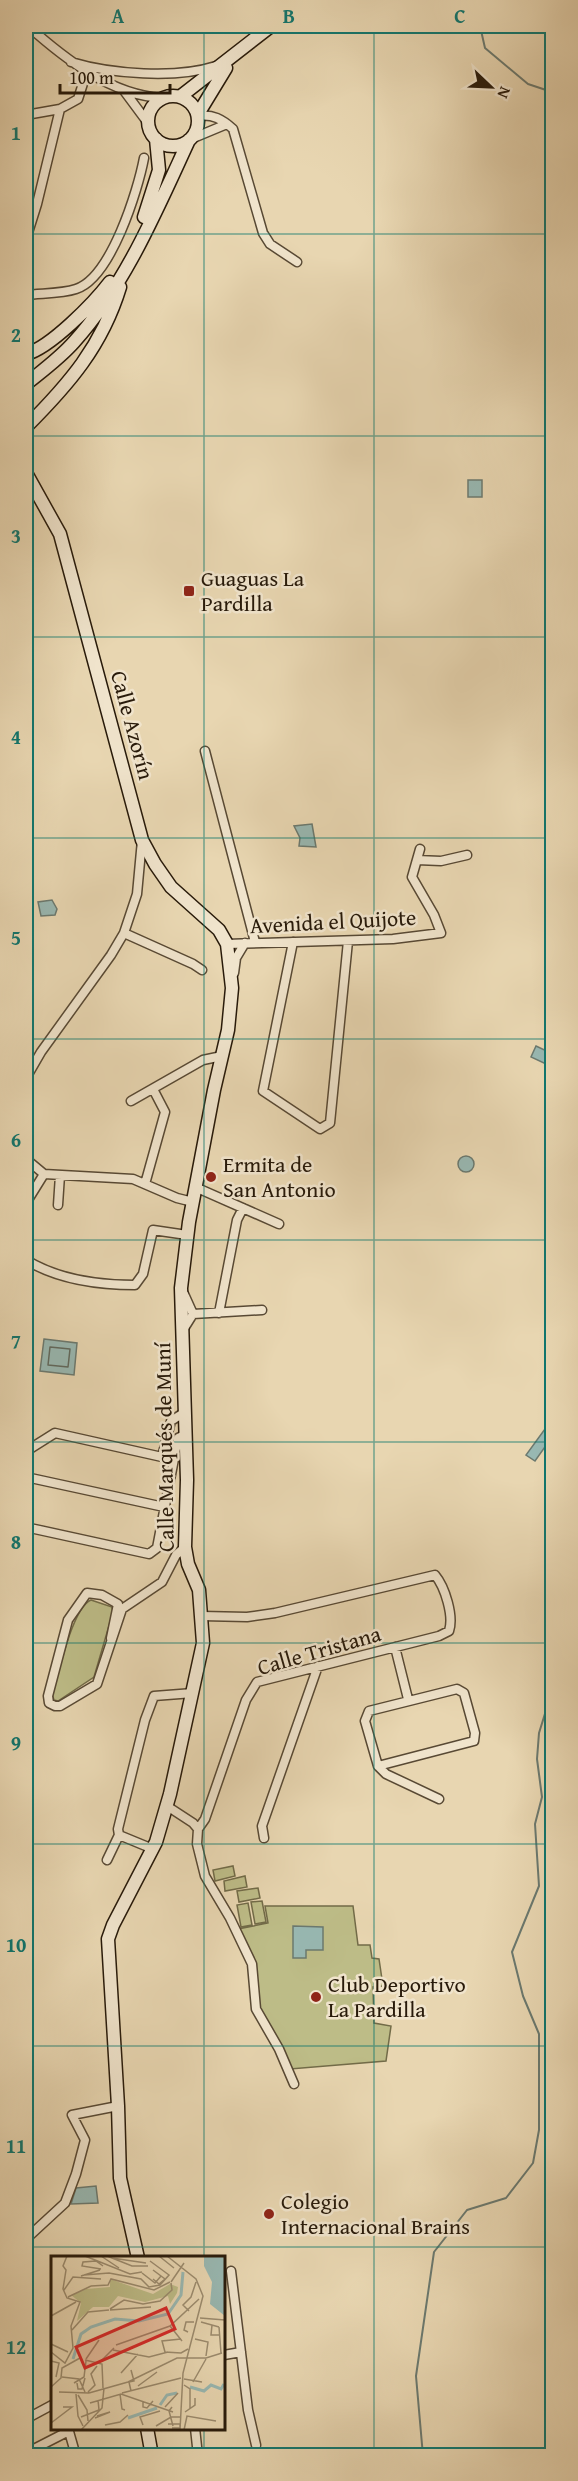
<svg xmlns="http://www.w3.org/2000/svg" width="578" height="2481" font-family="'Gentium Book Plus',serif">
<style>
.green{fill:#bdbc87;stroke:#726b48;stroke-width:1.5}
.water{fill:#98b8b2;stroke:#6b796f;stroke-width:1.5}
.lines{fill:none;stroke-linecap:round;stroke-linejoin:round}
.shore{stroke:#60695e;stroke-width:1.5}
.stream{stroke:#6b796f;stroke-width:2}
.street-casing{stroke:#584934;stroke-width:11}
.secondary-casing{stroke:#281a0a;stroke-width:15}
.street{stroke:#f0e4cc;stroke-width:8}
.secondary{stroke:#f0e4cc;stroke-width:12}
.grid{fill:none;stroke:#0f766e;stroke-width:1.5;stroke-opacity:0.55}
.poi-dot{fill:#8f2418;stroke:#f0e4cc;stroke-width:2}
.labels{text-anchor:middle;stroke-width:5;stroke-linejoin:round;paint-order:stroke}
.poi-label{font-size:22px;fill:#281a0a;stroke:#f0e4cc;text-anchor:start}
.street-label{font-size:22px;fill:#281a0a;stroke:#f0e4cc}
.inset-river{fill:none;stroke:#98b8b2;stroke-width:3}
.inset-road{fill:none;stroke:#9b8b6e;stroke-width:1.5}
.view{fill:#d62828;fill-opacity:0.15;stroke:#d62828;stroke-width:3}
.inset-edge{fill:none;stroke:#281a0a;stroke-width:3}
.neatline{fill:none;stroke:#0f766e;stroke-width:2}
.grid-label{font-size:20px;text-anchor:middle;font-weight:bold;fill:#0f766e}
</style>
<rect width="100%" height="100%" fill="#e8d6b1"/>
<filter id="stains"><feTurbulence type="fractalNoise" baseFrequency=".00333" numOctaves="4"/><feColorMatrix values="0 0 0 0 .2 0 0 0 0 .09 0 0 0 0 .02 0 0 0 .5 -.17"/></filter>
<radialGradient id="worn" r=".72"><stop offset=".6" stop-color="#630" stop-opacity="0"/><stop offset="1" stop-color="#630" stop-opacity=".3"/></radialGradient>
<path class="green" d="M91,1600L112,1607L113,1612L94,1677L58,1701L54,1700L52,1694C59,1674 72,1608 91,1600Z
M233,1866L235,1876L215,1881L213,1870Z
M245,1876L247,1887L225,1891L224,1881Z
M258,1888L260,1898L239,1902L237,1891Z
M262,1901L266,1922L255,1924L251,1902Z
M248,1903L252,1925L241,1927L237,1905Z
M265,1906H353L358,1945H370L372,1958L379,1959L383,1986L373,1987L374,2023L391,2026L386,2061L290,2069L258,2007V1984L255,1966L238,1929L268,1923Z"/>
<path class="water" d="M468,480H482V497H468Z
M312,824L316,847L299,846L300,838L294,826Z
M52,900L57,909L55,915L41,916L38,902Z
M536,1046L551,1053L546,1064L531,1057Z
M458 1164a8 8 0 1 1 16 0a8 8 0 1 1-16 0Z
M44,1339L77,1343L74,1375L40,1371Z
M545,1429L552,1437L535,1461L526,1455Z
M293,1926L323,1927V1950H306V1958H293Z
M96,2186L98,2203L71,2204L76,2188Z"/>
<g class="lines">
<path class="shore" d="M50,1347L70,1349L68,1367L48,1365Z"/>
<path class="stream" d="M480,26L485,48L528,84L552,92
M423,2456L416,2376L434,2252L467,2210L506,2198L533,2163L539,2130V2034L523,1996L512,1952L539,1886L535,1824L542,1797L537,1759L539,1733L552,1691"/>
<defs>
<path id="street" d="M28,26C65,59 111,95 162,98
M71,62C111,74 176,79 216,66
M125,92L148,123
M26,115L60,109L78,99L87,71
M198,116C213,114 222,119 233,129L263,233L270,244L297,262
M191,139L227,124
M26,239L37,204L60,109
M26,295C41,293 61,294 76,289C111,278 138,190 144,158
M205,751L255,942
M417,860L441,861L467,855
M124,933L193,964L202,970
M293,942L263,1091L320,1129L330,1123L348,941
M227,944L393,939L441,933L434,915L412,877L420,849
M234,973L236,958L245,943
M26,1078L41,1052L111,955L124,933L137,894L142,840
M131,1101L203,1060L222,1056
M26,1159L44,1174L133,1179L177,1198L193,1202
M145,1184L165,1112L153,1089
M195,1187L279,1224
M26,1203L44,1174
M58,1205L60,1175
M26,1260C57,1279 98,1285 135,1285L143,1274L153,1230L187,1235
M219,1313L237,1220L243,1208
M193,1314L262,1310
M183,1330L193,1314L184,1294
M185,1412L171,1421L162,1457L55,1433L28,1450L26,1524L30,1528L149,1554L157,1548L178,1438L186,1434
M26,1477L164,1507
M111,1638L118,1604L102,1595L87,1593L68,1620L48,1696L49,1703L55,1706H60L97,1684L122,1609L162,1582L176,1555L185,1547
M395,1647L408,1699
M457,1689L464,1693L475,1733L474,1741L378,1766L365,1721L369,1711Z
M378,1766L386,1774L439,1799
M167,1806L193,1823L198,1829
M198,1829L205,1819L246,1700L257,1682L439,1636L449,1631C454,1616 445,1587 435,1575L275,1613L247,1617L202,1616
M198,1829L197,1844L205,1876L230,1918L252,1964L256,2009L279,2049L294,2084
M119,1835L153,1849
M264,1838L262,1826L318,1666
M107,1860L119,1835L118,1829L145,1720L154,1696L193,1693
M26,2239L65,2203L76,2174L85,2140L72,2115L118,2106
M231,2271L248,2410L256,2445
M224,2355L241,2352
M26,2419L52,2405
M68,2428L76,2456
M195,2428L198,2456
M26,2453L69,2431"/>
<path id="secondary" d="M148 121a25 25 0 1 1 50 0a25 25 0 1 1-50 0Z
M181,96L271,26
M198,114L226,68
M144,217L159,170L156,139
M26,354C50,348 94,303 110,282
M26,384C42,371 60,358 74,342C125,286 157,209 189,140
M26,427C69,384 102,346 120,287
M26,473L60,534L142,840L155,864L171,887L219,930L227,944L232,988L228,1030L214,1090L189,1222L181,1288L187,1480L185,1547L188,1564L199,1590L203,1643L170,1794L156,1842L113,1925L108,1939L118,2106L120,2178L138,2258
M147,2428L152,2456"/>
</defs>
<use href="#street" class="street-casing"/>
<use href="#secondary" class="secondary-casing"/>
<use href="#street" class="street"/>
<use href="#secondary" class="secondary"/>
</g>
<path class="grid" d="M204,26V2258M374,26V2456M26,234H552M26,436H552M26,637H552M26,838H552M26,1039H552M26,1240H552M26,1442H552M26,1643H552M26,1844H552M26,2046H552M26,2247H552M204,2428V2456"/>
<g class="poi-dot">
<rect x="183" y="585" width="12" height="12" rx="3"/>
<circle cx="211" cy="1177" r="6"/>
<circle cx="316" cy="1997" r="6"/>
<circle cx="269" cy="2214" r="6"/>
</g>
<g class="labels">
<g class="poi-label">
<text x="201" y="586">Guaguas La<tspan x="201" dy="25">Pardilla</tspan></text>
<text x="223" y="1172">Ermita de<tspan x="223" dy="25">San Antonio</tspan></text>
<text x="328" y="1992">Club Deportivo<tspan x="328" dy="25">La Pardilla</tspan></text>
<text x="281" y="2209">Colegio<tspan x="281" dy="25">Internacional Brains</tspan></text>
</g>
<g class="street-label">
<text transform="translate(133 725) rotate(75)" y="8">Calle Azorín</text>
<text transform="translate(333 921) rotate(-3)" y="8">Avenida el Quijote</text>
<text transform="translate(164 1447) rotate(-91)" y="8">Calle Marqués de Muní</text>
<text transform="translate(319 1650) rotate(-16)" y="8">Calle Tristana</text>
</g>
</g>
<g transform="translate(51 2256)">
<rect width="174" height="174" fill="#e8d6b1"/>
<path d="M59,23L102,38L119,28L127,31L126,37L119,48L117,40L94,46L67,40L58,51H42L26,65L30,47L20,39L35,33L59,31Z" fill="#bdbc87"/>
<path d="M153,0H174V60L159,48L161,26L153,10Z" fill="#98b8b2"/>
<path class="inset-river" d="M22,103L30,78L40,71L64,63L88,65L117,58L130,39L132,16M139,131L153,135L160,129L170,133L173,128M109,149L116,139L126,137M77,162L106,152"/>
<path class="inset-road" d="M34,0L79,18L91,16M50,0L68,12M56,0L81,10H97M108,0L123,12M116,0L145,23L152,40L132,117L129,174M61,2L95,7M50,13L31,10L32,6L45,5L52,10M102,14L114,23L108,28L102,23M91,17L104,27L110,20M33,19L58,17L90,23L98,31L109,29L118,19L99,5M30,20L49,14M120,26L133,7M40,30L57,29L60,23L103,34L119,26M13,34L22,21L50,23M17,41L40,30M59,53L73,44L92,48L109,45L121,34L120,27M59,54L100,51M138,55L132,49L140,41L145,26M0,60L25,46M149,62L174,64M150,66L168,71M161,69L160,79H169M119,70L131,85M168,71L170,97M21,74L37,56L58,54M137,76L133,74L135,66H143M130,83L111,85L114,96L130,97L137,93M144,83L157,86L155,100M0,88L17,96M65,89L119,70L148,43M62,94L98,101L117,96M0,96L14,107L22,92L20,70L29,46L16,42L12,33L15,14L12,10L16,0M35,103L48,84M34,104L51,108L52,132M0,105L8,107L5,121M50,105L63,92M70,117L87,98M11,121L28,123L34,136M133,123L151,126M142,126L155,103M23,127L33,121L35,105M26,127L27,133H31L34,122M133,129L139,133V153M87,130L106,116M0,131L10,122L11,112L29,102M80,135L78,126L83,125L80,114M8,136L38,137M37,136L44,129L40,118L46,110M38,137L77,126L126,102H155L171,97M71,137L130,122M25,138L27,160L32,170M69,138L71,153L74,154M27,139L36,154L37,165M92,146V151L96,152L102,145M39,147L70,138L122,156M114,151L127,137M121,151L118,155L122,170M134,156L144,149V142M30,161L48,154L47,144M44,162L59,156L46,160M0,167L21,151H12M117,168H129V172H121M54,169L69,166L77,159M92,169L89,161L109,155M105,170L120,161H129M30,174L51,152L53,132M133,174L136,160L165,165"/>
<path class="view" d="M115,52L124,73L34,112L25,91Z"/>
<rect width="174" height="174" class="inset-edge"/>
</g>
<rect width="578" height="2481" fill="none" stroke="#e8d6b1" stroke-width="66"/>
<g transform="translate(491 87) rotate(113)" stroke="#f0e4cc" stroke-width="4.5" paint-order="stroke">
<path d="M0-4.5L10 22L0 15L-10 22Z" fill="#281a0a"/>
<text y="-9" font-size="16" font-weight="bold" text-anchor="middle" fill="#281a0a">N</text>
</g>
<path d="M60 84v9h110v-9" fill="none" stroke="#281a0a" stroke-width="3"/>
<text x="69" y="84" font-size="18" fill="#281a0a" stroke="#f0e4cc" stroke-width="4.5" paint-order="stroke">100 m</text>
<rect x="33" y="33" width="512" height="2415" class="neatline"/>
<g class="grid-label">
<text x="118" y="23">A</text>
<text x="289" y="23">B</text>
<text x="460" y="23">C</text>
<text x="16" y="140">1</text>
<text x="16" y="342">2</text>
<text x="16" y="543">3</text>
<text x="16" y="744">4</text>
<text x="16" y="945">5</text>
<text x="16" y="1147">6</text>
<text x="16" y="1348">7</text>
<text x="16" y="1549">8</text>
<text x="16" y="1750">9</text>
<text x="16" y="1952">10</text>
<text x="16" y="2153">11</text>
<text x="16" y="2354">12</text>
</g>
<rect width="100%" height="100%" filter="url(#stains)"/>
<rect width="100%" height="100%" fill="url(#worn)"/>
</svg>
